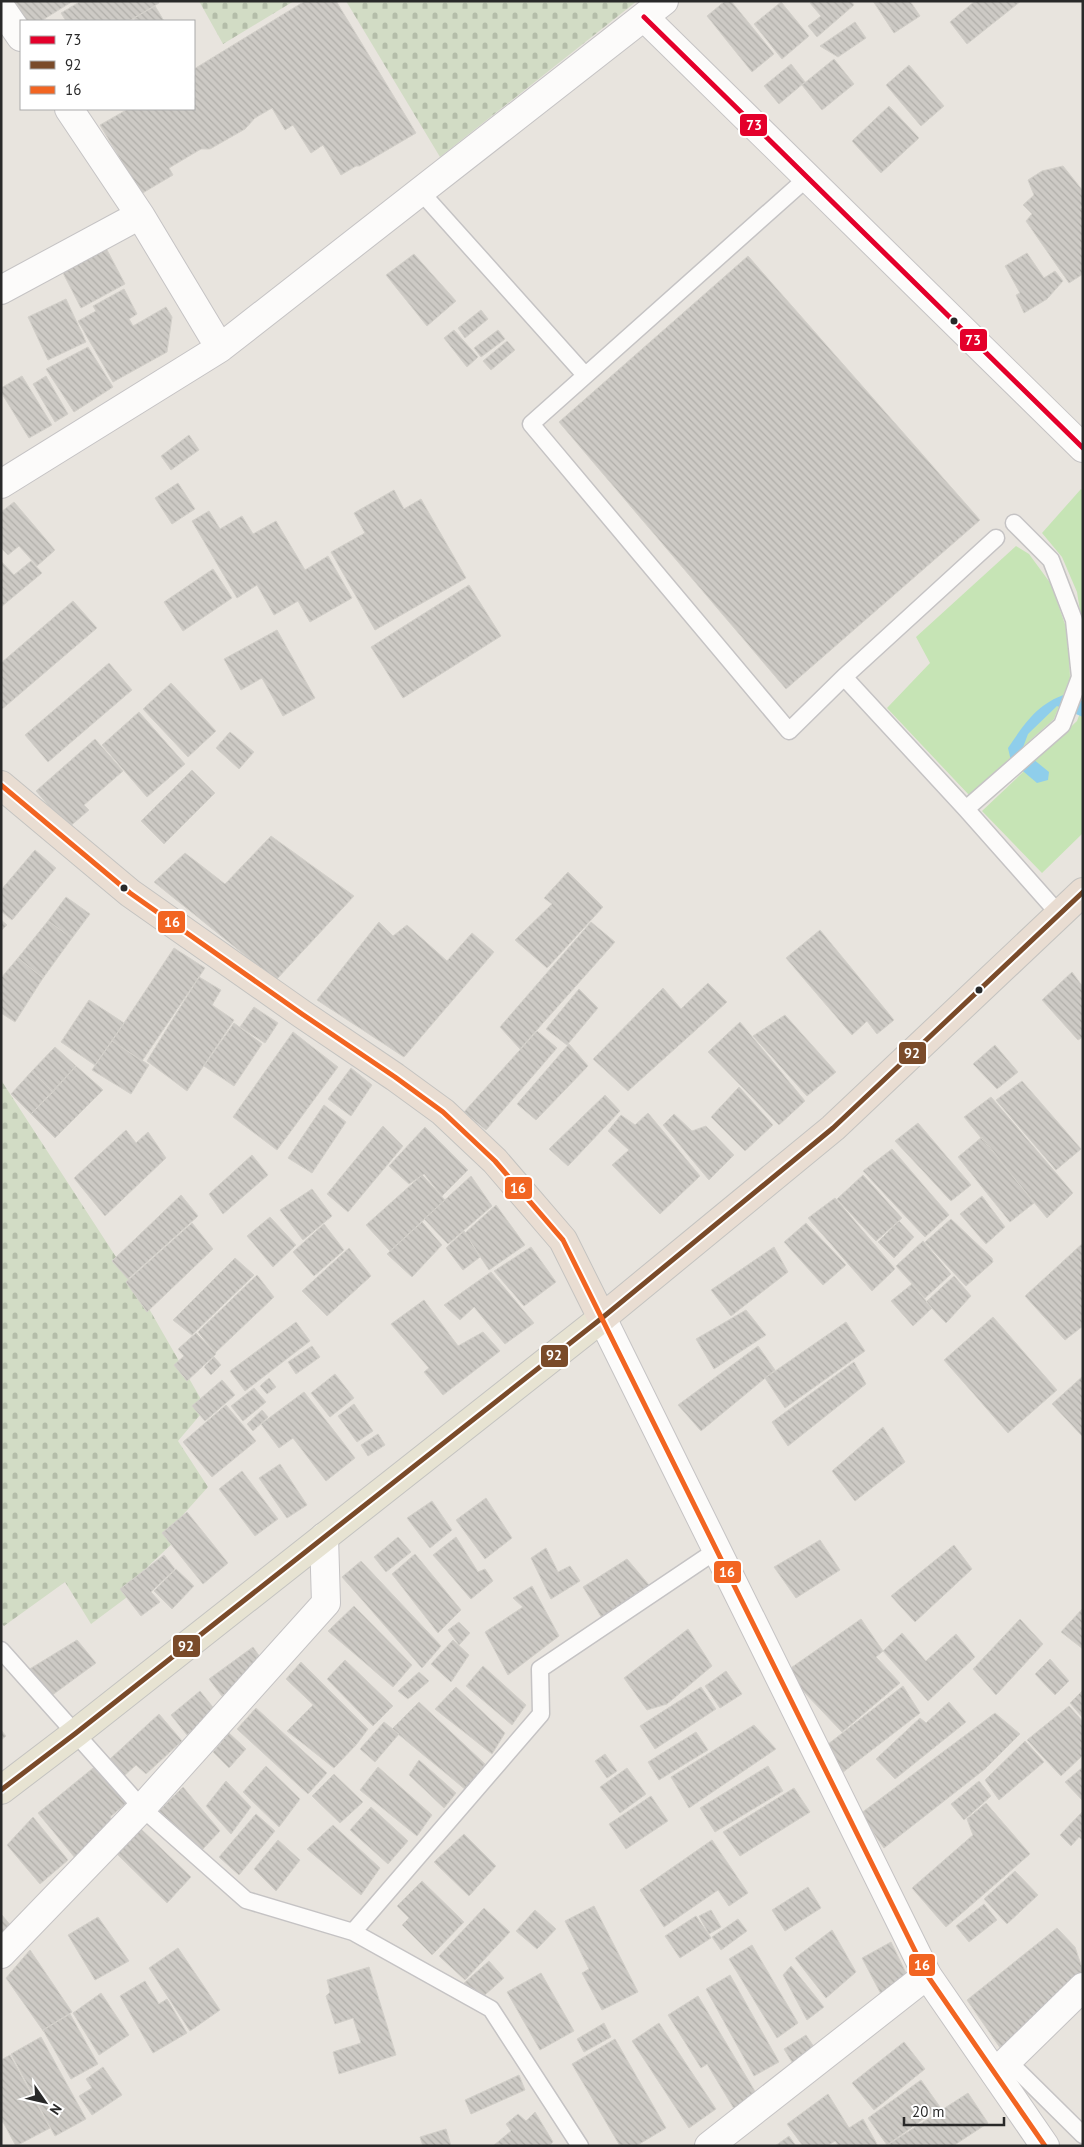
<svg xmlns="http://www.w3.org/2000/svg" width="1084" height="2147" font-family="'PT Sans',sans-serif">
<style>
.grass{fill:#c6e4b5}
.cemetery{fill:url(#cemetery-stones)}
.water{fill:#8fceeb}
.building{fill:url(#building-back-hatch);stroke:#d3d0ca}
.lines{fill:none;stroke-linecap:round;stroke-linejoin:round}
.lane-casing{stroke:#c5c3c4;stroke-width:19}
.street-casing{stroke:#c5c3c4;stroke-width:30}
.secondary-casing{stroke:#c5c3c4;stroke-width:30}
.primary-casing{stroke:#c4c3c0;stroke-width:30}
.highway-casing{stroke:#c4c3c0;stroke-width:30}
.lane{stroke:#fcfbfa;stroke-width:16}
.street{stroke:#fcfbfa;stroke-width:28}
.secondary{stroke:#fcfbfa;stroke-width:28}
.primary{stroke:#e7e3d2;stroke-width:28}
.highway{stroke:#e9ddd2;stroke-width:28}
.bus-1-casing{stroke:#fff;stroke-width:9}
.bus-2-casing{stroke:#fff;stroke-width:9}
.bus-3-casing{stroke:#fff;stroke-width:9}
.bus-1{stroke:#e4002b;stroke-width:5}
.bus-2{stroke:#7a4b2a;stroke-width:5}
.bus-3{stroke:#f26522;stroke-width:5}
.bus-dot{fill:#292929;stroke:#fff;stroke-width:2}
.line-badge{stroke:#fff;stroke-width:2}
.badge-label{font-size:14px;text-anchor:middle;font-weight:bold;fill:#fff}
</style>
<defs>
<pattern id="cemetery-stones" width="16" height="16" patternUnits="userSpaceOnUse" patternTransform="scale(1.25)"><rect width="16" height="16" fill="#d2dcc5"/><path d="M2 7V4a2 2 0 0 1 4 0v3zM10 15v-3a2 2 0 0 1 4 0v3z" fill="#b4bda9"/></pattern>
<pattern id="building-back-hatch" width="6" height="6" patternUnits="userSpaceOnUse" patternTransform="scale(1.25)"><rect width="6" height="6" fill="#cdcac5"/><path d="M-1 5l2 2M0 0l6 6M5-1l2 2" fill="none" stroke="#b0aea9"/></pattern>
</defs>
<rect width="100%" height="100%" fill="#e8e4de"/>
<path class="grass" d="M1081,489L1083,491V630L1077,592L1062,557L1042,533Z
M1016,546L1029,554L1051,584L1068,633L1070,678L1054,719L969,795L887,708L930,663L916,637Z
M1083,705V833L1042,873L982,811L1077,721Z"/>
<path class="cemetery" d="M199,1H294L223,44Z
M346,1H637L440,157Z
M1,1080L144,1300L206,1408L178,1441L208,1487L172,1527L178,1538L138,1576L146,1583L91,1624L65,1582L4,1626L1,1623Z"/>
<path class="water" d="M1066,694L1083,701V717L1057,706L1028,734L1022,750L1049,772L1048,780L1037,783L1011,761L1008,748C1025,723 1037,704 1066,694Z"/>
<path class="building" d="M8,1H73L41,21H21Z
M81,1H159V3L129,21H66L61,13Z
M305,1H336L416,133L360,166H356L341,175L323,145L311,153L293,125L285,130L272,108L255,118L245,129L210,149H201L169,168L173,175L141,194L100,125L128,109H194V69Z
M725,1H731L774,54L752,72L707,16Z
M812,1H851L854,5L817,37L808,26L821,16L810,3Z
M873,1H910L920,16L894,33Z
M975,1H1021L967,44L950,22Z
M781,2L809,36L782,59L754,24Z
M155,6L164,21H136L134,18Z
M855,22L866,38L838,57L820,46Z
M834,59L854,84L822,110L802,85Z
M791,64L805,82L779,104L764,86Z
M909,65L944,106L921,126L886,85Z
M889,106L919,138L881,173L852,141Z
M1063,166L1083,191V205L1080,207L1083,210V274L1069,283L1026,221L1032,214L1023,205L1034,195L1028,180L1042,171Z
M106,248L125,284L81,308L62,271Z
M1027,253L1044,278L1055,271L1063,281L1047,299L1024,313L1016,295L1020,293L1005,266Z
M414,254L456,301L427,326L386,275Z
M748,256L980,520L786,689L559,422Z
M124,289L137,314L129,319L133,326L166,307L172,317L167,352L113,382L78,321L96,311L93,306Z
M66,299L86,342L48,360L28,317Z
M481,310L488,319L465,338L458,328Z
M454,330L478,357L467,367L444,338Z
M498,330L505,339L481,357L474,348Z
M507,341L515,350L491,370L483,361Z
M88,347L113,387L74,412L46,369Z
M22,376L52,425L29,438L1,392V388Z
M46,376L68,414L55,422L33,384Z
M189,435L199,450L171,470L161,456Z
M178,483L195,509L172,524L155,498Z
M394,490L404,509L421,499L466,578L375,630L331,552L365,533L354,513Z
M14,502L55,550L37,566L19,546L8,555L1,548V512Z
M209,511L220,529L242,516L253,534L276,521L305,570L328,556L352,598L310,622L298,601L274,615L257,585L237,598L192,521Z
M1,561L14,575L31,561L42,573L1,607Z
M213,569L232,598L183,631L164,602Z
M469,585L501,636L403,698L371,647Z
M73,601L97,628L1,710V663Z
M277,630L315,698L283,716L262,678L241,690L224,659Z
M109,663L132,690L48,762L25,735Z
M171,683L216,731L188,757L143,709Z
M139,712L185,764L147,797L102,745Z
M230,732L254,752L239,769L216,748Z
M95,739L123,771L84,805L89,810L68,828L36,791Z
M192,770L215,793L164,844L141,821Z
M271,836L354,896L276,980L154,882L185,853L225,884Z
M35,850L56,868L12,920L1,911V890Z
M568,872L603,907L547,968L515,940L552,904L544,898Z
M66,897L90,914L72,938L48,921Z
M1,920L7,925L1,931Z
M48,921L72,938L43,978L18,958Z
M379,922L393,936L407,925L447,961L472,933L494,952L404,1057L317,1000Z
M591,922L615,942L520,1049L500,1027Z
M820,930L894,1020L877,1034L867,1021L852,1035L786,958Z
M174,948L205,968L142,1061L112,1041Z
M18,958L43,978L15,1022L1,1013V978Z
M1072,972L1083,987V1037L1078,1040L1042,1000Z
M199,977L221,990L212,1005L234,1020L187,1091L147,1061Z
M708,983L727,1002L628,1091L593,1059L663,988L681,1009Z
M579,989L598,1008L567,1045L546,1029Z
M89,1000L124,1023L95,1065L61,1042Z
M254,1007L278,1023L265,1043L240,1027Z
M785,1015L836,1072L807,1096L753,1036Z
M740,1022L805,1101L779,1125L708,1052Z
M234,1023L262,1044L234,1086L204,1066Z
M537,1031L557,1048L486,1130L464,1112Z
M293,1032L338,1067L277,1150L233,1117Z
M112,1041L149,1065L131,1094L92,1070Z
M569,1044L588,1066L536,1120L517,1104Z
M995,1045L1018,1072L997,1089L973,1064Z
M55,1047L76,1066L53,1092L32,1071Z
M76,1066L103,1090L55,1138L31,1114Z
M351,1068L372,1085L351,1116L328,1099Z
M32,1071L53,1092L31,1114L11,1094Z
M1022,1081L1081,1149L1056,1170L996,1100Z
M739,1087L773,1125L745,1151L711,1117Z
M605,1095L620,1111L568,1166L549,1149Z
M991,1097L1073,1193L1047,1218L964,1117Z
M324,1105L346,1122L312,1173L288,1158Z
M648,1113L700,1176L660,1214L612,1165L629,1150L608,1131L621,1115L635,1125Z
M674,1114L692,1131L706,1126L734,1155L709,1180L663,1125Z
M918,1123L971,1185L951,1201L895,1141Z
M383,1126L403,1146L348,1212L327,1194Z
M425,1127L468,1170L442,1196L424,1174L409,1184L389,1166Z
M126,1130L136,1143L148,1132L166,1158L105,1216L74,1178Z
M982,1137L1034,1203L1010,1222L958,1157Z
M892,1149L949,1215L925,1237L863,1171Z
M252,1155L268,1175L223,1214L209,1194Z
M422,1175L445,1200L390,1251L366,1225Z
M863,1175L902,1218L876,1241L837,1199Z
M471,1176L492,1206L448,1244L424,1219Z
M312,1189L332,1216L303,1240L280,1210Z
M181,1195L198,1216L128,1279L112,1261Z
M982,1196L1005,1227L986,1244L960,1214Z
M835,1198L895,1269L872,1291L808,1218Z
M496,1205L525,1245L489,1270L465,1233Z
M270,1217L296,1245L273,1267L247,1236Z
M951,1219L992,1258L993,1262L966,1286L925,1242Z
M899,1221L914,1237L894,1258L878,1242Z
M422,1222L442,1245L412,1277L387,1254Z
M192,1223L213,1249L147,1312L126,1282Z
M806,1223L846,1265L823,1285L784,1242Z
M324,1224L344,1250L314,1276L293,1252Z
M464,1231L480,1257L463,1270L446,1248Z
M923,1241L951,1274L925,1298L896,1266Z
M1083,1243V1326L1065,1340L1025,1296Z
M531,1247L556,1282L524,1306L494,1271Z
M774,1247L788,1272L731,1316L711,1290Z
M349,1248L371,1276L327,1316L302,1291Z
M235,1258L254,1275L192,1335L173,1320Z
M491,1272L534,1323L505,1344L474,1307L460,1320L444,1305Z
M257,1275L274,1297L215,1353L198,1332Z
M954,1276L971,1296L946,1323L926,1302Z
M912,1284L932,1308L913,1326L891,1301Z
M424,1300L458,1346L483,1332L500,1351L443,1395L424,1372L429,1368L391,1324Z
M746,1310L766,1335L714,1369L696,1339Z
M993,1317L1057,1390L1008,1433L944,1360Z
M296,1322L310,1341L245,1391L230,1371Z
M846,1322L865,1351L785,1408L765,1378Z
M196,1333L216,1354L187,1381L174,1365L184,1356L178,1349Z
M312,1346L320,1357L296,1374L288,1362Z
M758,1346L775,1370L701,1431L678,1405Z
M214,1357L221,1365L211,1375L204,1367Z
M854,1362L866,1384L788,1446L772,1422Z
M335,1374L354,1398L330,1417L311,1393Z
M1083,1376V1437L1052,1404Z
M269,1378L276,1387L267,1394L260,1386Z
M222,1380L235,1395L205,1421L192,1406Z
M254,1388L266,1402L243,1421L231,1406Z
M304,1392L355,1458L326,1481L293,1438L279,1448L261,1424Z
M354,1404L373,1431L357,1442L338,1416Z
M226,1405L256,1441L212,1477L183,1442Z
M262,1410L268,1417L253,1431L247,1424Z
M883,1427L905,1462L855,1501L832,1471Z
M378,1434L385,1445L368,1456L361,1445Z
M280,1464L307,1505L287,1518L259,1478Z
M242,1471L278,1519L255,1536L219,1489Z
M486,1498L512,1538L485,1559L456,1520Z
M432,1501L452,1530L430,1548L407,1518Z
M187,1512L228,1563L203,1584L162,1533Z
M398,1537L411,1552L386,1572L374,1557Z
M456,1537L478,1572L485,1569L493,1581L471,1599L433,1555Z
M820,1540L840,1570L796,1598L774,1567Z
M954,1545L972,1569L915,1622L891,1596Z
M546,1548L558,1572L570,1566L580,1581L551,1599L531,1558Z
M415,1554L461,1610L438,1633L392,1574Z
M164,1555L175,1569L151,1592L160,1602L141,1616L120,1589Z
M627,1559L649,1585L602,1618L583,1587Z
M361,1561L441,1646L422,1668L342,1577Z
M176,1569L194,1586L172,1609L154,1591Z
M532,1586L559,1636L508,1675L485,1632L523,1607L513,1598Z
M354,1606L412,1665L393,1687L328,1631Z
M1083,1608V1649L1061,1632Z
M861,1619L883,1651L876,1657L900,1683L842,1732L785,1672Z
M1020,1619L1043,1644L996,1695L973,1669Z
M459,1622L470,1633L459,1645L448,1630Z
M688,1629L712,1666L667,1704L647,1710L624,1678Z
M902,1633L926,1661L956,1634L975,1657L928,1701L883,1651Z
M77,1640L96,1663L51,1696L28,1670Z
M453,1640L469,1655L451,1682L431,1664Z
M253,1647L265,1664L222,1696L209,1679Z
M1050,1659L1069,1681L1055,1695L1035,1674Z
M345,1660L393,1706L373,1726L327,1679Z
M301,1662L368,1729L356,1745L286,1679Z
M483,1666L526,1705L512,1725L466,1686Z
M726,1671L742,1694L720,1708L705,1686Z
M419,1672L429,1681L408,1699L398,1691Z
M903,1686L920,1713L842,1773L823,1748Z
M456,1687L505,1733L492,1754L435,1709Z
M701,1687L716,1709L655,1749L640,1726Z
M1083,1690V1718L1070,1703Z
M200,1691L216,1711L187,1735L171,1715Z
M419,1702L485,1764L466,1790L392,1729Z
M949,1702L966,1722L895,1779L876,1759L920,1718L926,1723Z
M313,1705L356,1745L334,1768L287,1731Z
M1069,1706L1083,1722V1755L1061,1776L1027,1740Z
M256,1708L327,1773L308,1794L237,1729Z
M995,1713L1020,1734L985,1769L884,1848L860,1814Z
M159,1714L182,1741L146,1774L136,1765L124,1776L110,1759Z
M384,1722L399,1734L375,1762L360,1749Z
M754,1725L776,1749L689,1808L671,1777Z
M1,1730L6,1736L1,1740Z
M696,1732L708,1750L659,1780L648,1762Z
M229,1733L246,1749L229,1768L213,1752Z
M1025,1741L1044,1762L999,1800L985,1780Z
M605,1754L617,1771L607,1778L595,1761Z
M419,1760L456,1793L444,1808L409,1775Z
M98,1764L129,1801L110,1817L117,1826L76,1859L38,1813Z
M266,1766L300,1799L279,1827L243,1792Z
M768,1766L783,1791L715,1832L700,1808Z
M378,1767L432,1815L417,1836L360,1790Z
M1083,1767V1801L1065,1782Z
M627,1768L646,1794L620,1813L600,1787Z
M334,1774L363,1802L340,1823L312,1796Z
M226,1781L251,1807L231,1834L206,1806Z
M979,1781L991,1796L964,1820L951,1804Z
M183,1787L220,1831L200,1852L159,1811Z
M794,1788L810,1812L740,1856L723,1832Z
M651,1796L668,1821L626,1849L609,1824Z
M986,1803L1030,1854L946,1927L912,1888L973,1835L967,1819Z
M371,1807L408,1841L388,1864L350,1830Z
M1083,1811V1840L1079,1837L1071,1846L1060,1835Z
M256,1814L275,1831L239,1875L219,1857Z
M33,1817L68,1860L40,1884L7,1845Z
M333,1825L380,1868L361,1895L307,1849Z
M140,1828L191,1877L167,1903L116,1853Z
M464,1834L496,1866L469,1896L434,1862Z
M278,1840L300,1860L276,1891L254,1869Z
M712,1840L748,1893L729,1906L718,1890L664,1927L640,1890Z
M1015,1871L1038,1895L1007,1924L984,1899Z
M422,1881L464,1922L432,1955L402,1925L409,1918L397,1906Z
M808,1887L821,1908L785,1931L772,1910Z
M984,1904L997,1920L969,1942L956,1926Z
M594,1906L638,1992L602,2010L582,1973L589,1969L565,1921Z
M484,1908L510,1932L465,1980L439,1956Z
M535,1910L556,1929L537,1949L516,1931Z
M711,1910L721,1927L709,1934L699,1916Z
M1,1914L12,1927L1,1939Z
M696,1916L711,1938L680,1958L665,1936Z
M98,1917L129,1961L95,1980L68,1935Z
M738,1919L747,1931L721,1950L712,1937Z
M1057,1928L1075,1947L1083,1971V1986L1003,2052L967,2000Z
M832,1930L856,1972L826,1998L795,1958Z
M891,1942L907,1975L882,1996L862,1958Z
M752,1945L798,2023L777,2038L729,1959Z
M178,1948L220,2010L190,2031L149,1968Z
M30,1950L72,2012L43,2030L44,2032L6,1978Z
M489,1961L504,1978L478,2001L463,1984Z
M791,1966L824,2007L807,2020L783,1975Z
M369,1967L396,2055L339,2074L333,2052L361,2043L353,2018L335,2024L326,1996L330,1992L327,1980Z
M541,1973L574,2031L540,2050L507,1992Z
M730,1975L779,2062L754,2076L706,1989Z
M145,1981L159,2004L167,1999L187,2033L153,2053L120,1996Z
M101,1993L129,2035L99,2055L73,2013Z
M698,1996L759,2098L736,2112L707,2064L701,2068L668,2015Z
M70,2014L98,2064L71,2079L43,2030Z
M604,2023L611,2037L584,2052L577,2039Z
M659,2023L716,2109L689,2128L632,2041Z
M806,2035L818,2053L795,2067L784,2049Z
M41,2037L86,2119L55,2136L11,2054Z
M615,2039L666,2128L636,2146H620L572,2064Z
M904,2042L925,2069L874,2110L852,2083Z
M10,2055L50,2128L16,2146L3,2122L1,2123V2060Z
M103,2067L122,2095L92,2115L79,2096L92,2088L86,2079Z
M519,2075L525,2090L471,2114L465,2100Z
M921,2080L940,2107L887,2145L868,2118Z
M968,2093L988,2123L953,2146H886Z
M828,2094L849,2128L863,2119L878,2146H839L835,2141L827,2146H803L787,2124Z
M535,2112L553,2142L549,2146H493L511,2131L506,2124L518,2114L526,2121Z
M446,2129L451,2146H423L420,2137Z
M789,2136L796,2146H775Z"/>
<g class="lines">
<defs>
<path id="lane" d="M807,178L531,424L789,731L844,677L966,809L1059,914
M420,191L585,375
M844,677L996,538
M966,809L1062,725L1080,677L1074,620L1051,560L1014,523
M1,1650L142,1808L246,1900L353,1932L491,2009L580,2146
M353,1932L541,1714L540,1669L717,1550
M1007,2060L1083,2135"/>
<path id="street" d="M1,8L21,37
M644,17L1083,448
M69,109L140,215L220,348
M1,290L140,215
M1,484L220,348L664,1
M1,1954L142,1808L326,1603L324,1537
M995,2073L1083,1987
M709,2146L927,1975"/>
<path id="secondary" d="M602,1318L927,1975L1045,2146"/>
<path id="primary" d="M1,1790L76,1733L602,1318"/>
<path id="highway" d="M1,785L130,893L302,1014L395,1077L443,1112L495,1161L563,1240L602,1318L833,1128L1083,892"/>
</defs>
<use href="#lane" class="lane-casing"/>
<use href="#street" class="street-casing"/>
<use href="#secondary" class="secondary-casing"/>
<use href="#primary" class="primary-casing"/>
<use href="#highway" class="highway-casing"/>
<use href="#lane" class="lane"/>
<use href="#street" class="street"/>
<use href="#secondary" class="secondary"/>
<use href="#primary" class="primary"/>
<use href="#highway" class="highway"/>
<defs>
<path id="bus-1" d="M644,17L1083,448"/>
<path id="bus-2" d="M1,1790L76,1733L602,1318L833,1128L1083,892"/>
<path id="bus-3" d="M1,785L130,893L302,1014L395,1077L443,1112L495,1161L563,1240L927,1975L1045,2146"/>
</defs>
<use href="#bus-1" class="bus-1-casing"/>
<use href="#bus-2" class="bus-2-casing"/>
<use href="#bus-3" class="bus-3-casing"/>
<use href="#bus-1" class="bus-1"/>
<use href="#bus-2" class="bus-2"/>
<use href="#bus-3" class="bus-3"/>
</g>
<g class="bus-dot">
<circle cx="954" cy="321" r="4.5"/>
<circle cx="124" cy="888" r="4.5"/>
<circle cx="979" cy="990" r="4.5"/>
</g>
<g class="line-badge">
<rect x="739" y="113" width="29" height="24" rx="5" fill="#e4002b"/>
<rect x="959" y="328" width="29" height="24" rx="5" fill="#e4002b"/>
<rect x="157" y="910" width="29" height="24" rx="5" fill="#f26522"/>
<rect x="898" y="1041" width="29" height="24" rx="5" fill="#7a4b2a"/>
<rect x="504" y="1176" width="29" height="24" rx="5" fill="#f26522"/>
<rect x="540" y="1344" width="29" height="24" rx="5" fill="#7a4b2a"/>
<rect x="713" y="1560" width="29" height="24" rx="5" fill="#f26522"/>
<rect x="172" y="1634" width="29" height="24" rx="5" fill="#7a4b2a"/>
<rect x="908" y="1953" width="28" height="24" rx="5" fill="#f26522"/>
</g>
<g class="badge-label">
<text x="754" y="130">73</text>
<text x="973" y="345">73</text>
<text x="172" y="927">16</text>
<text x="912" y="1058">92</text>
<text x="518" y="1193">16</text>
<text x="554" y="1360">92</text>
<text x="727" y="1577">16</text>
<text x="186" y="1651">92</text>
<text x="922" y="1970">16</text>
</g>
<rect width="1084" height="2147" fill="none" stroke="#292929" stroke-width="5"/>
<rect x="20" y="20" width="175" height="90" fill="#ffffff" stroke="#a9a9a9"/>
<rect x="30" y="36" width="25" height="8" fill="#e4002b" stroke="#a9a9a9"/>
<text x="65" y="45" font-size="15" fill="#292929">73</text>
<rect x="30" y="61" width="25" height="8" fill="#7a4b2a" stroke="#a9a9a9"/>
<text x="65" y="70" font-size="15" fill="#292929">92</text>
<rect x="30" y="86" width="25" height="8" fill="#f26522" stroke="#a9a9a9"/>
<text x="65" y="95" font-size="15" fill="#292929">16</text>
<g transform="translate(45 2102) rotate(124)" stroke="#ffffff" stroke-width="4" paint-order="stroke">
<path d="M0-4L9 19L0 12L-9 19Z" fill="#292929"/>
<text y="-8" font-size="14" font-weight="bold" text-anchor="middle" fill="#292929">N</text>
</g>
<path d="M904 2117v8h100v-8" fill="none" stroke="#292929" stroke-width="2.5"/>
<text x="912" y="2117" font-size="15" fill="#292929" stroke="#ffffff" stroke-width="4" paint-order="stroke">20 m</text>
</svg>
